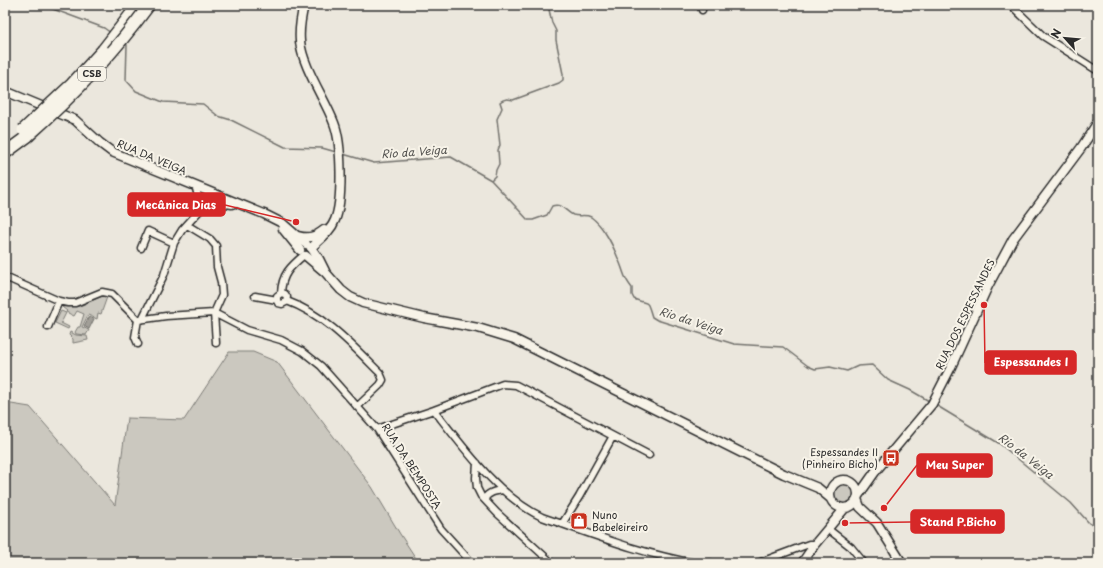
<svg xmlns="http://www.w3.org/2000/svg" width="1103" height="568" font-family="'Playpen Sans',sans-serif">
<style>
.green{fill:#cbc8bf;stroke:#7b7a75}
.water{fill:#a29f98;stroke:#72716c}
.lines{fill:none;stroke-linecap:round;stroke-linejoin:round}
.stream{stroke:#72716c;stroke-width:1.5}
.street-casing{stroke:#2b2b2b;stroke-width:9}
.secondary-casing{stroke:#2b2b2b;stroke-width:11}
.highway-casing{stroke:#2b2b2b;stroke-width:14}
.street{stroke:#f7f3e8;stroke-width:6}
.secondary{stroke:#f7f3e8;stroke-width:8}
.highway{stroke:#f7f3e8;stroke-width:11}
.highway-bridge-casing{stroke:#2b2b2b;stroke-width:14;stroke-linecap:butt}
.highway-bridge{stroke:#f7f3e8;stroke-width:11}
.labels{text-anchor:middle;stroke-width:4;stroke-linejoin:round;paint-order:stroke}
.shield{fill:#f7f3e8;stroke:#686764;stroke-width:1}
.shield-label{font-size:9px;font-weight:bold;fill:#2b2b2b}
.street-label{font-size:10px;fill:#2b2b2b;stroke:#f7f3e8}
.poi-label{font-size:10px;fill:#2b2b2b;stroke:#f7f3e8;text-anchor:end}
.water-label{font-size:11px;font-style:italic;fill:#555451;stroke:#f7f3e8}
.leader{fill:none;stroke:#d62828;stroke-width:1.5}
.callout-dot{fill:#d62828;stroke:#f7f3e8;stroke-width:1.5}
.callout{fill:#d62828;stroke:#d62828;stroke-width:1.5}
.callout-label{font-size:11px;text-anchor:middle;font-weight:bold;fill:#fff}
</style>
<rect width="100%" height="100%" fill="#ebe7dd"/>
<filter id="ink" filterUnits="userSpaceOnUse"><feTurbulence type="fractalNoise" baseFrequency=".025" numOctaves="2"/><feDisplacementMap in="SourceGraphic" scale="8" xChannelSelector="R" yChannelSelector="G"/><feConvolveMatrix kernelMatrix="1 2 1 2 8 2 1 2 1" color-interpolation-filters="sRGB"/></filter>
<g filter="url(#ink)">
<path class="green" d="M102,296L107,297L101,314L98,313L97,319L88,315L82,327L89,330L86,335L76,334L75,332L78,327H80L84,314L77,311L74,316L66,312L67,311L62,307L80,306Z
M61,311L66,313L61,323L69,327L68,329L55,323Z
M70,332L76,335L87,336L88,340L73,343V339L69,335Z
M229,352H253L277,362L372,487L400,534L419,563H5V403L30,407L115,505L127,418L184,420Z
M833 494a11 11 0 1 1 22 0a11 11 0 1 1-22 0Z"/>
<path class="water" d="M89,317L94,319L89,329L84,326Z"/>
<g class="lines">
<path class="stream" d="M42,5L104,28L111,33
M125,44L127,45L126,80L136,91L163,102L203,104L218,116L231,120L285,147L322,148L336,152
M343,154L374,163L451,157L491,180L528,220H533L547,215L552,206C562,203 565,211 573,215C579,217 585,214 591,217C605,227 614,248 620,263C625,275 623,277 632,288V295L634,299C650,306 646,298 652,317L657,320L734,344L783,347L808,366L815,369L830,367L847,371L858,366L872,365L888,380L910,390L929,401
M491,180L495,176L496,170L499,164L498,150L500,145L497,119L502,108L500,102C504,98 508,99 513,100L559,83L563,80V74L556,40V31L552,23L548,5
M934,404L1000,444L1071,503L1089,523L1098,528"/>
<defs>
<path id="street" d="M700,5L702,10
M1011,5L1043,36L1098,71
M196,187C196,194 201,201 202,208
M187,225L210,239L216,246L217,267L221,282L222,295L214,313L216,343
M141,248L148,231L174,243
M5,277L59,301L68,303H75L102,292L112,294L138,320
M281,293C282,274 290,267 304,255
M255,296L277,300L278,303L282,304L286,302L287,297L285,294L281,293L277,296V300
M287,301C325,315 352,345 380,373L383,380L380,385L357,407
M142,319L164,275L174,243L182,230L202,208L220,203L232,205L235,203
M138,320L166,316L214,313L247,330L281,340L302,351L321,366L377,429L441,529L472,563
M48,327L59,301
M138,344L135,337L138,320
M377,429L434,410
M649,455L516,385L503,384L434,410C463,447 499,497 542,517C592,534 642,554 695,563
M477,463L476,478L477,488L481,496L497,513L552,563
M484,499C489,492 495,491 503,490
M562,524L579,497L613,436
M828,529L851,547L864,563
M709,563H711
M758,563L809,544H815"/>
<path id="secondary" d="M304,5C301,17 299,29 300,41C302,66 325,99 334,123C342,143 343,201 335,220C331,231 320,239 311,248
M5,91L75,120L100,143L112,152L264,214L282,223L306,244
M283,229L300,250
M298,236C309,239 315,237 324,230
M312,249L319,259L325,271
M306,256L326,273L341,290L350,297L363,303L424,318L478,328L514,339L784,474L818,488L830,498
M830 494a14 14 0 1 1 28 0a14 14 0 1 1-28 0Z
M858,496L875,472L932,404L950,369L988,286L1013,239L1081,148L1098,122
M857,499L860,507L877,523L902,563
M802,563L815,544L845,508"/>
<path id="highway" d="M103,50L138,5
M5,153L28,136"/>
</defs>
<use href="#street" class="street-casing"/>
<use href="#secondary" class="secondary-casing"/>
<use href="#highway" class="highway-casing"/>
<use href="#street" class="street"/>
<use href="#secondary" class="secondary"/>
<use href="#highway" class="highway"/>
<defs>
<path id="highway-bridge" d="M23,130L72,84L103,50
M28,136C73,96 114,53 149,5"/>
</defs>
<use href="#highway-bridge" class="highway-bridge-casing"/>
<use href="#highway-bridge" class="highway-bridge"/>
</g>
</g>
<defs>
<symbol id="bus-square" viewBox="-11 -11 22 22"><rect x="-9" y="-9" width="18" height="18" rx="4" fill="#c8321e" stroke="#f7f3e8"/><path d="M-5-6H5V4H4V6H2V4H-2V6H-4V4H-5ZM-3.5-4V0h7V-4ZM-3.5 1.2v1.5H-2V1.2ZM2 1.2v1.5H3.5V1.2Z" fill="#fff"/></symbol>
<symbol id="shop-square" viewBox="-11 -11 22 22"><rect x="-9" y="-9" width="18" height="18" rx="4" fill="#c8321e" stroke="#f7f3e8"/><path d="M-5-2.5h2.3a2.7 3.5 0 0 1 5.4 0H5L5.5 6h-11ZM-1.5-2.5h3a1.5 2.3 0 0 0-3 0Z" fill="#fff"/></symbol>
</defs>
<g fill-rule="evenodd">
<use href="#bus-square" x="881" y="448" width="20" height="20"/>
<use href="#shop-square" x="569" y="511" width="20" height="20"/>
</g>
<g class="labels">
<rect class="shield" x="78" y="67" width="28" height="14" rx="3"/>
<g class="shield-label">
<text x="92" y="77">CSB</text>
</g>
<g class="street-label">
<text transform="translate(152 157) rotate(23)" y="4">RUA DA VEIGA</text>
<text transform="translate(965 314) rotate(-64)" y="4">RUA DOS ESPESSANDES</text>
<text transform="translate(412 466) rotate(57)" y="4">RUA DA BEMPOSTA</text>
</g>
<g class="poi-label">
<text x="878" y="456">Espessandes II<tspan x="878" dy="12">(Pinheiro Bicho)</tspan></text>
<text x="592" y="519" text-anchor="start">Nuno<tspan x="592" dy="12">Babeleireiro</tspan></text>
</g>
<g class="water-label">
<text transform="translate(414 152) rotate(-4)" y="4">Rio da Veiga</text>
<text transform="translate(691 321) rotate(18)" y="4">Rio da Veiga</text>
<text transform="translate(1026 456) rotate(38)" y="4">Rio da Veiga</text>
</g>
</g>
<path class="leader" d="M296 222L225 205M984 305L985 363M884 508L917 465M845 523L911 522"/>
<g class="callout-dot">
<circle cx="296" cy="222" r="4"/>
<circle cx="984" cy="305" r="4"/>
<circle cx="884" cy="508" r="4"/>
<circle cx="845" cy="523" r="4"/>
</g>
<g class="callout">
<rect x="128" y="193" width="97" height="23" rx="4"/>
<rect x="985" y="351" width="91" height="23" rx="4"/>
<rect x="917" y="454" width="75" height="23" rx="4"/>
<rect x="911" y="510" width="93" height="23" rx="4"/>
</g>
<g class="callout-label">
<text x="176" y="209">Mecânica Dias</text>
<text x="1031" y="366">Espessandes I</text>
<text x="955" y="469">Meu Super</text>
<text x="958" y="526">Stand P.Bicho</text>
</g>
<rect width="1103" height="568" fill="none" stroke="#f7f3e8" stroke-width="20"/>
<rect x="10" y="10" width="1083" height="548" fill="none" stroke="#2b2b2b" stroke-width="1.5" filter="url(#ink)"/>
<g transform="translate(1065 38) rotate(297)" stroke="#f7f3e8" stroke-width="3" paint-order="stroke">
<path d="M0-3L7 15L0 10L-7 15Z" fill="#2b2b2b"/>
<text y="-6" font-size="11" font-weight="bold" text-anchor="middle" fill="#2b2b2b">N</text>
</g>
</svg>
